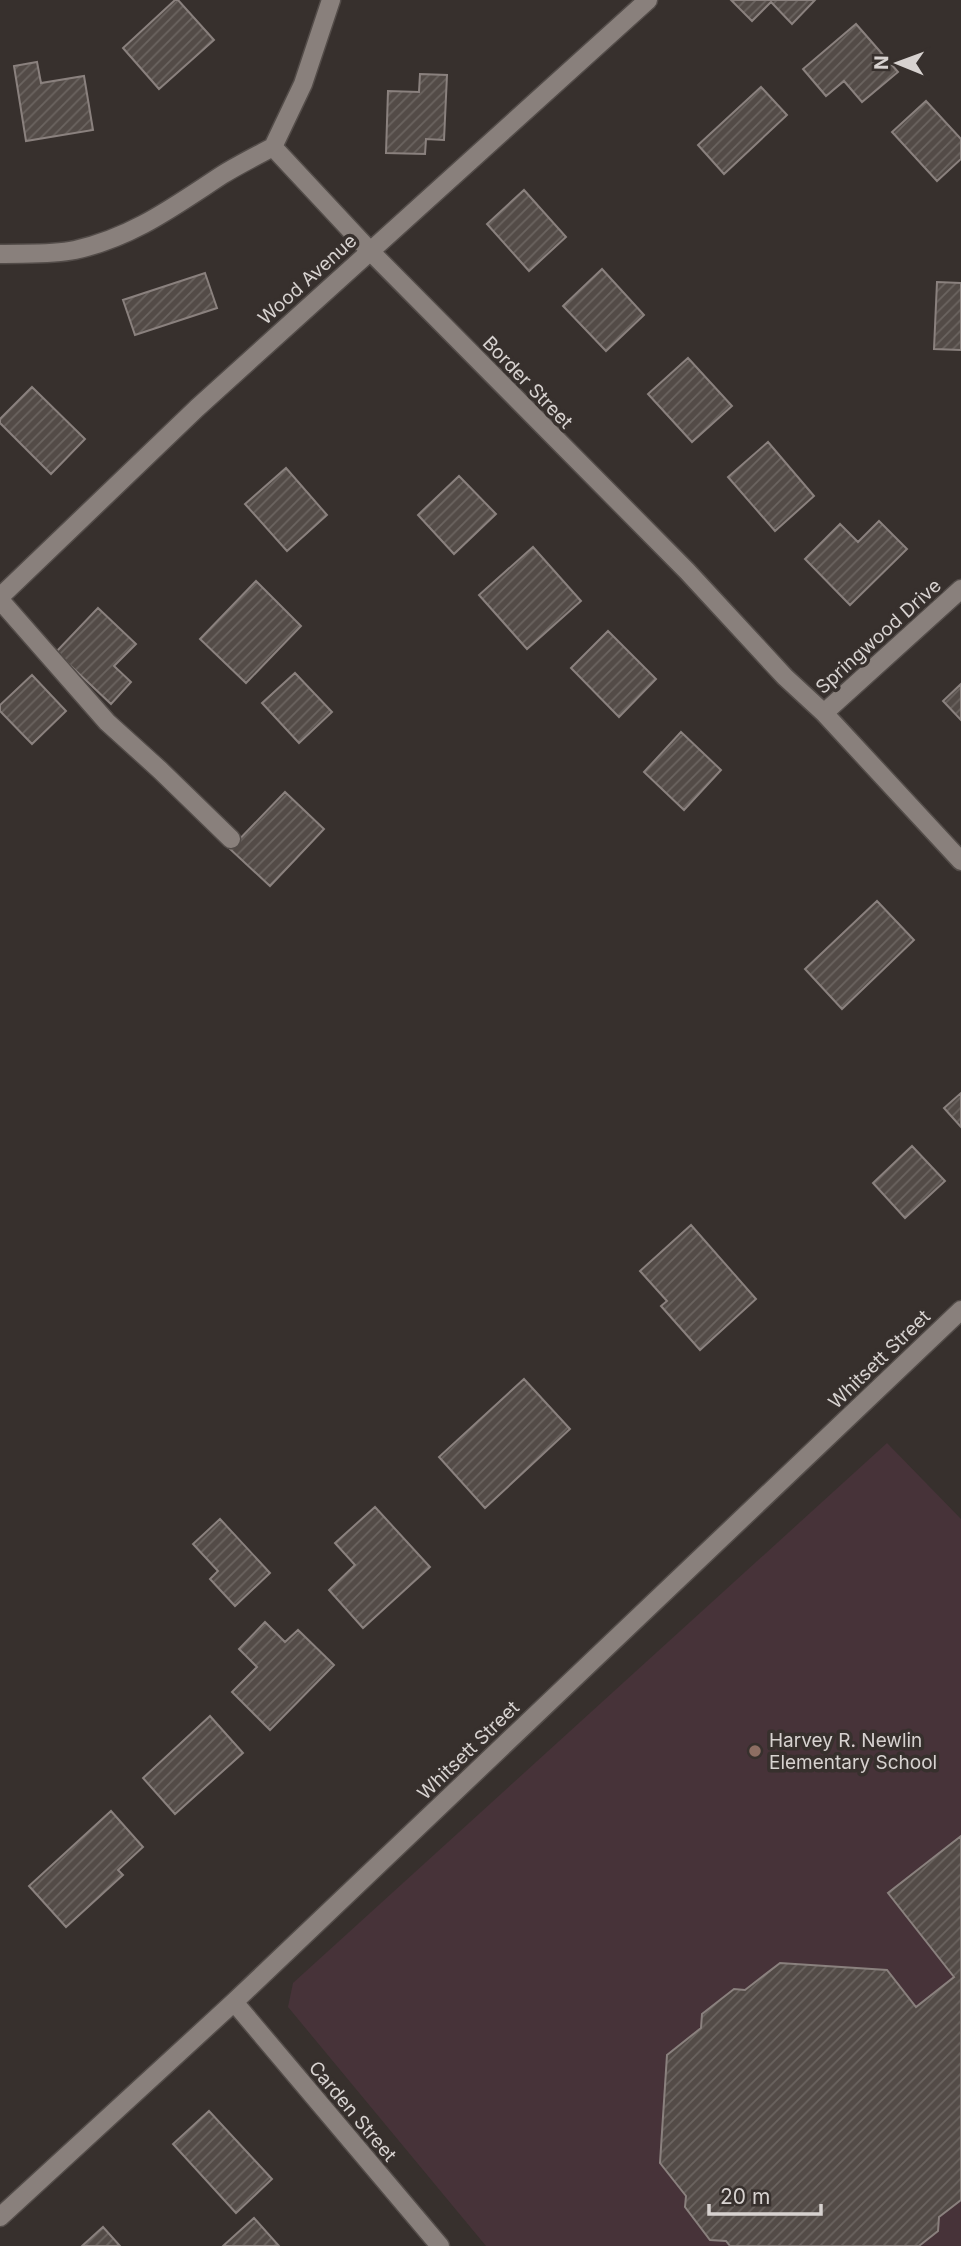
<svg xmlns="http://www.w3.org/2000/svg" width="961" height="2246" font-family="Inter,sans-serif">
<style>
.education{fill:#473339}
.building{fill:url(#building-hatch);stroke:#8a817e;stroke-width:2}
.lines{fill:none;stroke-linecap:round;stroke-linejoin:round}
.minor-casing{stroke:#534c49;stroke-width:21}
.minor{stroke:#89807c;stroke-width:18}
.education-dot{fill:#8d6e63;stroke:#37302d;stroke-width:2.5}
.labels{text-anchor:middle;stroke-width:7;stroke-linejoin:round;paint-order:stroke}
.street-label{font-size:19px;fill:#d7d2d0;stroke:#37302d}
.poi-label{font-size:19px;fill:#d7d2d0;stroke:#37302d;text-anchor:start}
</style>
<defs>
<pattern id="building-hatch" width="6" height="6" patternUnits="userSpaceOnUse" patternTransform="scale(1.75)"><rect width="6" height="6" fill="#534b47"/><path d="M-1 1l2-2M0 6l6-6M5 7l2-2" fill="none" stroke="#6b6460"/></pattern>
</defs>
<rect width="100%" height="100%" fill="#37302d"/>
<path class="education" d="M887,1443L961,1519V2246H486L288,2007L293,1983Z"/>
<path class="building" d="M175,0H178L214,40L159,89L123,48Z
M731,0H815L792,24L771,2L752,21Z
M856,24L898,72L862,102L844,81L826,96L803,69Z
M37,62L41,83L84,76L93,130L26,141L14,66Z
M420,74L447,75L444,140L426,139L425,154L386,153L388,91L419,92Z
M761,87L787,115L724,174L698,145Z
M926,101L961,139V159L937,181L892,132Z
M524,190L566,237L529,271L487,224Z
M602,269L644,315L606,351L563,306Z
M205,273L217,308L135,335L123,300Z
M937,282L961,283V350L934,349Z
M688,358L732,406L692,442L648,394Z
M32,387L85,439L51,474L0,423V419Z
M768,442L814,496L775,531L728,477Z
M286,468L327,515L287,551L245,504Z
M459,476L496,514L454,554L418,515Z
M879,521L907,549L850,605L805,559L840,524L858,542Z
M533,547L581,601L527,649L479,595Z
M256,581L301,626L246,683L200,639Z
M98,608L136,644L114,666L131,682L111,704L56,652Z
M608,631L656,679L619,717L571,668Z
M295,673L332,712L299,743L262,703Z
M32,675L66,711L32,744L0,711V705Z
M961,684V720L943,701Z
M681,732L721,770L684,810L644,772Z
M285,792L324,829L270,886L230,849Z
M877,901L914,940L842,1009L805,969Z
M961,1093V1127L944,1108Z
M912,1146L945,1181L905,1218L873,1183Z
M691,1225L756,1299L700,1350L661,1306L667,1301L640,1271Z
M524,1379L570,1429L485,1508L439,1457Z
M375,1507L430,1567L363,1628L329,1590L355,1565L335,1543Z
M220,1519L270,1573L235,1606L210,1579L218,1571L193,1544Z
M265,1622L285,1642L298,1630L334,1665L270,1730L232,1692L257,1667L239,1649Z
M210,1716L243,1753L175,1814L143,1778Z
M111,1811L143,1847L118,1870L123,1875L66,1927L29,1886Z
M961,1836V2200L939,2217L938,2231L919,2246H730L726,2241L710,2240L685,2207L686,2196L660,2163L667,2055L701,2028L702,2014L734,1989L745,1990L780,1963L887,1970L916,2007L954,1977L888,1893Z
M209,2111L272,2179L236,2213L173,2144Z
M254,2218L279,2246H223Z
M103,2227L120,2246H82Z"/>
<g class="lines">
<defs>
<path id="minor" d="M273,147L370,251L687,571L785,677L824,713L961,861
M273,147L303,84L331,0
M0,254C25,253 51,255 75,250C133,237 173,207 222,175C238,165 256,156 273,147
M0,597L197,408L648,0
M0,600L107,722L160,770L231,839
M824,713L961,589
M234,2002L440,2246
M0,2217L234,2002L961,1310"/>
</defs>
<use href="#minor" class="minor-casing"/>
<use href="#minor" class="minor"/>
</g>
<circle class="education-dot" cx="755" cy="1751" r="7"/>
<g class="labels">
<g class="street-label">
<text transform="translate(307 279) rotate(-42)" y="7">Wood Avenue</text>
<text transform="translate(528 382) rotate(46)" y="7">Border Street</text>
<text transform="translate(878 636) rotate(-42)" y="7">Springwood Drive</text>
<text transform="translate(879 1359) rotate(-44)" y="7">Whitsett Street</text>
<text transform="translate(468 1750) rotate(-44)" y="7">Whitsett Street</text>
<text transform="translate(353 2111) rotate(50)" y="7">Carden Street</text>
</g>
<g class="poi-label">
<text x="769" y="1747">Harvey R. Newlin<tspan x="769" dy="22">Elementary School</tspan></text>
</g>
</g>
<g transform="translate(898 63) rotate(271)" stroke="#37302d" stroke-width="5" paint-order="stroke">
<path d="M0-5L12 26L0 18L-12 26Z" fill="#d7d2d0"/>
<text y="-10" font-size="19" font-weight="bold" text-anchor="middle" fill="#d7d2d0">N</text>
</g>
<path d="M709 2204v10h112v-10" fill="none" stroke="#d7d2d0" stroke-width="3.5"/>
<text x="720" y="2204" font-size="21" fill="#d7d2d0" stroke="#37302d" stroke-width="5" paint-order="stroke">20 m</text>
</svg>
